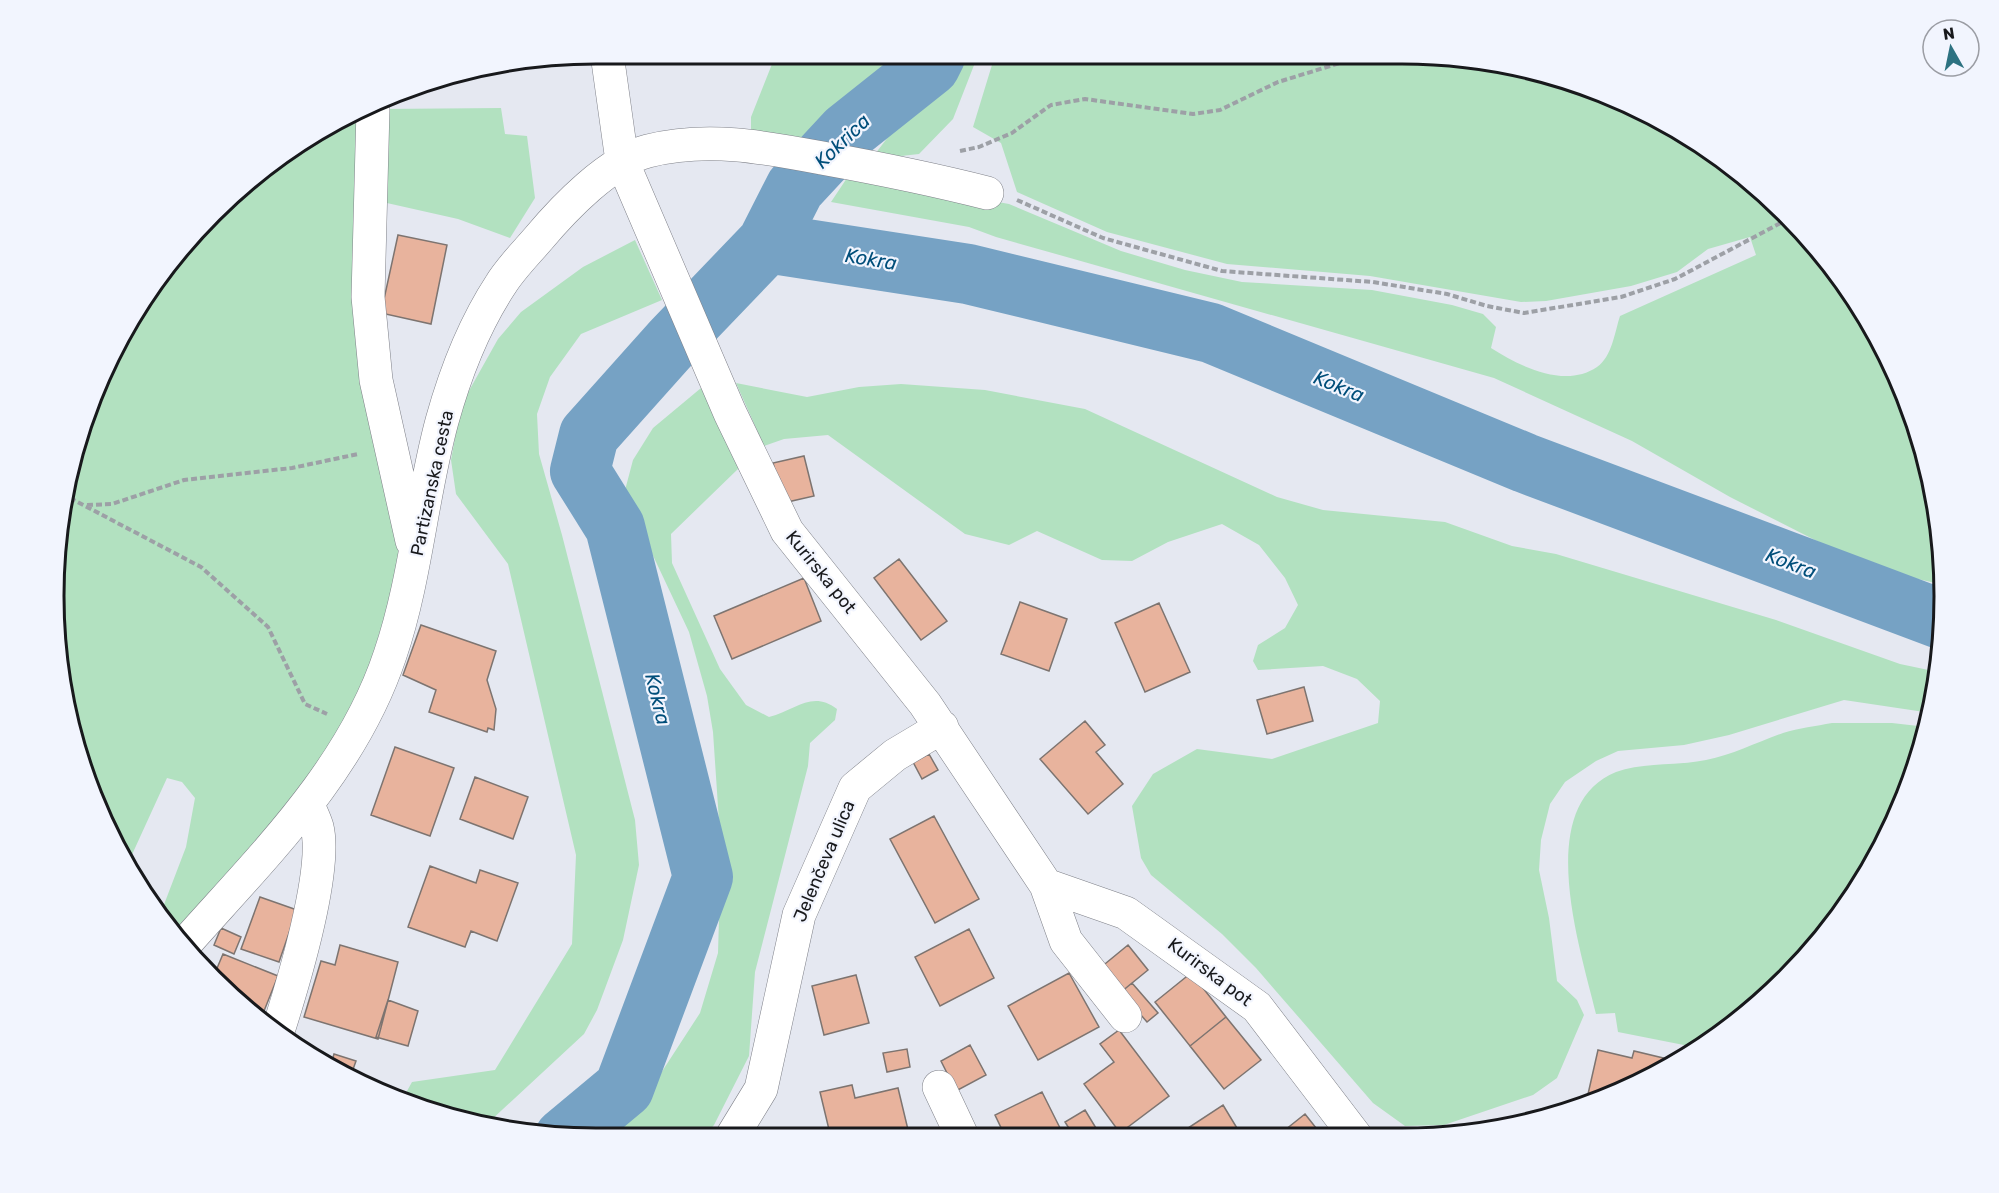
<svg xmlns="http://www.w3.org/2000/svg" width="1999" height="1193" font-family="Rubik,sans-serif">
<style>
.green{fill:#b2e1c0}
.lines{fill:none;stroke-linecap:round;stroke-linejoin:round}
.river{stroke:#76a2c4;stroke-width:60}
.building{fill:#e8b39d;stroke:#7d7470;stroke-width:1.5}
.minor-casing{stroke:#7f8189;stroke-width:34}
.path{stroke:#9da0a6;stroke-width:4;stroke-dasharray:6 3;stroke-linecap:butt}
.minor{stroke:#fff;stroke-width:33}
.labels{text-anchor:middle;stroke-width:4.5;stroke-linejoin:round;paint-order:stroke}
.street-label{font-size:18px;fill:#18191c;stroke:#f2f5fe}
.water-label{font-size:20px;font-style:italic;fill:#004e7a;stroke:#f2f5fe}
.rim{fill:none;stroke:#18191c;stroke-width:3}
</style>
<rect width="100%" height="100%" fill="#e5e8f1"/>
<path class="green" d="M776,54H923L890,102L850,149L751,132V117Z
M948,54L978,55L953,119L919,154L892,157L875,154L939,71Z
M995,55H1438L1577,83L1704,146L1786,213L1854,295L1904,389L1935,491L1944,585L1870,568L1730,497L1632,441L1494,378L996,237L969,227L831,202L849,175L1009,204L1121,251L1185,270L1242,282L1372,290L1452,305L1483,314L1496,327L1491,348C1519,366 1565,389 1597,367C1612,357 1615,331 1620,316L1756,255L1750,237L1708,249L1677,272L1631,286L1546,301L1521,302L1370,276L1227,264L1107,232L1017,192L1001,143L973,127Z
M501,108L505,134L527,136L535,198L510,238L458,219L378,201L381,109Z
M364,114L402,544L398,574L362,689L312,775L176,936L166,926L160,915L186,847L195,798L182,782L167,778L130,859L83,771L54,597L83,422L146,295L267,166Z
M635,240L662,300L581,334L550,377L537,414L539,454L562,535L635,820L639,865L623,940L597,1010L584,1034L488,1123L422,1110L402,1100L412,1082L495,1070L572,944L576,855L508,564L456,494L451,460L461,405L498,339L521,312L583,267Z
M736,383L807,397L859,387L901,384L985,390L1085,409L1277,497L1323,510L1445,522L1512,546L1556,554L1776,620L1900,664L1938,672L1931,713L1844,700L1729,735L1684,745L1618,751L1596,761L1565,782L1550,804L1541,840L1539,870L1549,918L1557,981L1577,1000L1584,1015L1557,1078L1533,1095L1444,1125L1405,1126L1373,1103L1256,968L1222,934L1151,875L1141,858L1132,806L1153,774L1197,749L1272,759L1378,723L1380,701L1357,679L1323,666L1258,670L1253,661L1258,645L1285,628L1298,605L1285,578L1259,545L1222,524L1168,542L1132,561L1102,560L1037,531L1009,545L965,534L828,435L784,439L764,446Z
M701,388L739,468L671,534L672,563L720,669L746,705L769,717C796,710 812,690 837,709L835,720L810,743L808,766L755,972L749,1056L714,1125L703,1138H611L661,1073L700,1013L718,953L721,851L713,732L707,696L689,632L624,494L633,460L653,428Z
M1832,723H1892L1927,727L1904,804L1853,898L1760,1004L1699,1048L1618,1032L1615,1013L1596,1014C1581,950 1532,806 1616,772C1643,762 1677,766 1706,760C1733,755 1757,742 1783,733C1799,728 1816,726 1832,723Z"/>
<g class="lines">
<path class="river" d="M767,243L795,188L847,132L930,66L936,54
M564,1138L624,1088L703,877L615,527L580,471L589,435L673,341L767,243L968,274L1211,333L1525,463L1943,620"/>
</g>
<path class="building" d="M398,235L447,245L431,324L381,313Z
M804,456L814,496L783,503L773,463Z
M899,559L947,621L921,640L874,578Z
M804,578L821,621L732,659L714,616Z
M1020,602L1067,619L1049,671L1001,654Z
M1159,603L1190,672L1145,692L1115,623Z
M421,625L496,651L487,680L496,709L494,730L488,728L487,732L429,712L436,690L403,675Z
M1304,687L1313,721L1267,734L1257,700Z
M1085,721L1105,745L1096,752L1123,784L1088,814L1040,759Z
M395,747L454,768L430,836L371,815Z
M929,754L938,770L922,779L913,762Z
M475,777L528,797L513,839L460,819Z
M934,816L979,899L935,923L890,839Z
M430,866L476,883L480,870L518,883L497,941L471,931L465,947L408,927Z
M260,897L297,910L279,962L241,949Z
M221,928L241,937L234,954L214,945Z
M969,929L994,978L940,1006L915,957Z
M340,945L398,962L378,1039L304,1017L321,961L335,965Z
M1128,945L1148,970L1121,992L1100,968Z
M223,954L278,976L262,1016L215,973Z
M1069,973L1099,1027L1038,1060L1008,1006Z
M1191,973L1226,1017L1190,1046L1155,1002Z
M856,975L869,1023L824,1035L812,986Z
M1132,983L1158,1013L1147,1022L1121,992Z
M388,1000L418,1011L408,1046L376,1037Z
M1226,1017L1261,1060L1224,1089L1190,1046Z
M1119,1030L1169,1096L1120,1133L1084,1084L1114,1062L1100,1044Z
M970,1045L986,1075L956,1091L941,1061Z
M907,1049L910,1067L887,1072L883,1053Z
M1598,1050L1632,1058L1634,1051L1680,1062L1586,1103Z
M334,1054L356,1061L351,1075L331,1065Z
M852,1085L855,1098L898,1088L910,1138H831L820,1092Z
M1042,1092L1065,1138H1006L995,1115Z
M1223,1105L1243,1138H1190L1185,1130Z
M1085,1110L1102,1138H1075L1065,1122Z
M1305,1114L1324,1138H1275Z"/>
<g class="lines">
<defs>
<path id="minor" d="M607,54L622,161L730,413L787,531L925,704L1046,885L1126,913L1257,1007L1357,1138
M373,109L368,297L376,380L412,541
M1046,885L1066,941L1125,1016
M185,944C263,856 352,770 390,655C416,579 421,498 442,421C455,374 474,325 501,284C511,268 526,253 538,239C564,208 609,161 648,151C707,136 764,147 822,158C877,168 932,179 987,193
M278,1031C292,987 328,870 317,827C315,820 311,812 308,805
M939,1087L963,1138
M731,1138L761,1089L799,915L855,788L895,755L942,727"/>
</defs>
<use href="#minor" class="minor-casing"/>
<path class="path" d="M960,151L979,147L1012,133L1051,105L1085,99L1193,114L1220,110L1278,82L1366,55
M1017,200L1103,238L1222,271L1373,282L1447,294L1487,306L1524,313L1621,297L1675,279L1790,218
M70,498L201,567L268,627L305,704L327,714
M87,505L112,504L184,480L292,468L358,454"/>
<use href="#minor" class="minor"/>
</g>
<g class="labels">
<g class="street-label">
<text transform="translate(432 483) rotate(-78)" y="6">Partizanska cesta</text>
<text transform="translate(821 572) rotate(51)" y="6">Kurirska pot</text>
<text transform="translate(824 861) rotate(-67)" y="6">Jelenčeva ulica</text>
<text transform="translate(1210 972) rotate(37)" y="6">Kurirska pot</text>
</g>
<g class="water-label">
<text transform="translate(842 141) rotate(-44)" y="7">Kokrica</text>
<text transform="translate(871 259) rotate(9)" y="7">Kokra</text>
<text transform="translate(1339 386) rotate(22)" y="7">Kokra</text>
<text transform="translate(1791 563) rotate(21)" y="7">Kokra</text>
<text transform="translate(658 699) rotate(76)" y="7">Kokra</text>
</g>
</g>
<path d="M0 0H1999V1193H0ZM596 64H1402A532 532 0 0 1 1934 596V596A532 532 0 0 1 1402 1128H596A532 532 0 0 1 64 596V596A532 532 0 0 1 596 64Z" fill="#f2f5fe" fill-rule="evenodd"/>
<path class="rim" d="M596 64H1402A532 532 0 0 1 1934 596V596A532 532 0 0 1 1402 1128H596A532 532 0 0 1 64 596V596A532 532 0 0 1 596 64Z"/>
<g transform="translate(1951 48) rotate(351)"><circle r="28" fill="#f2f5fe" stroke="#9b9da4" stroke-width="1.5"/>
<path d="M0-4.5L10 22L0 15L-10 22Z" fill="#2d7281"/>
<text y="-9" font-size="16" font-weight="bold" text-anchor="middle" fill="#18191c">N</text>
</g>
</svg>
